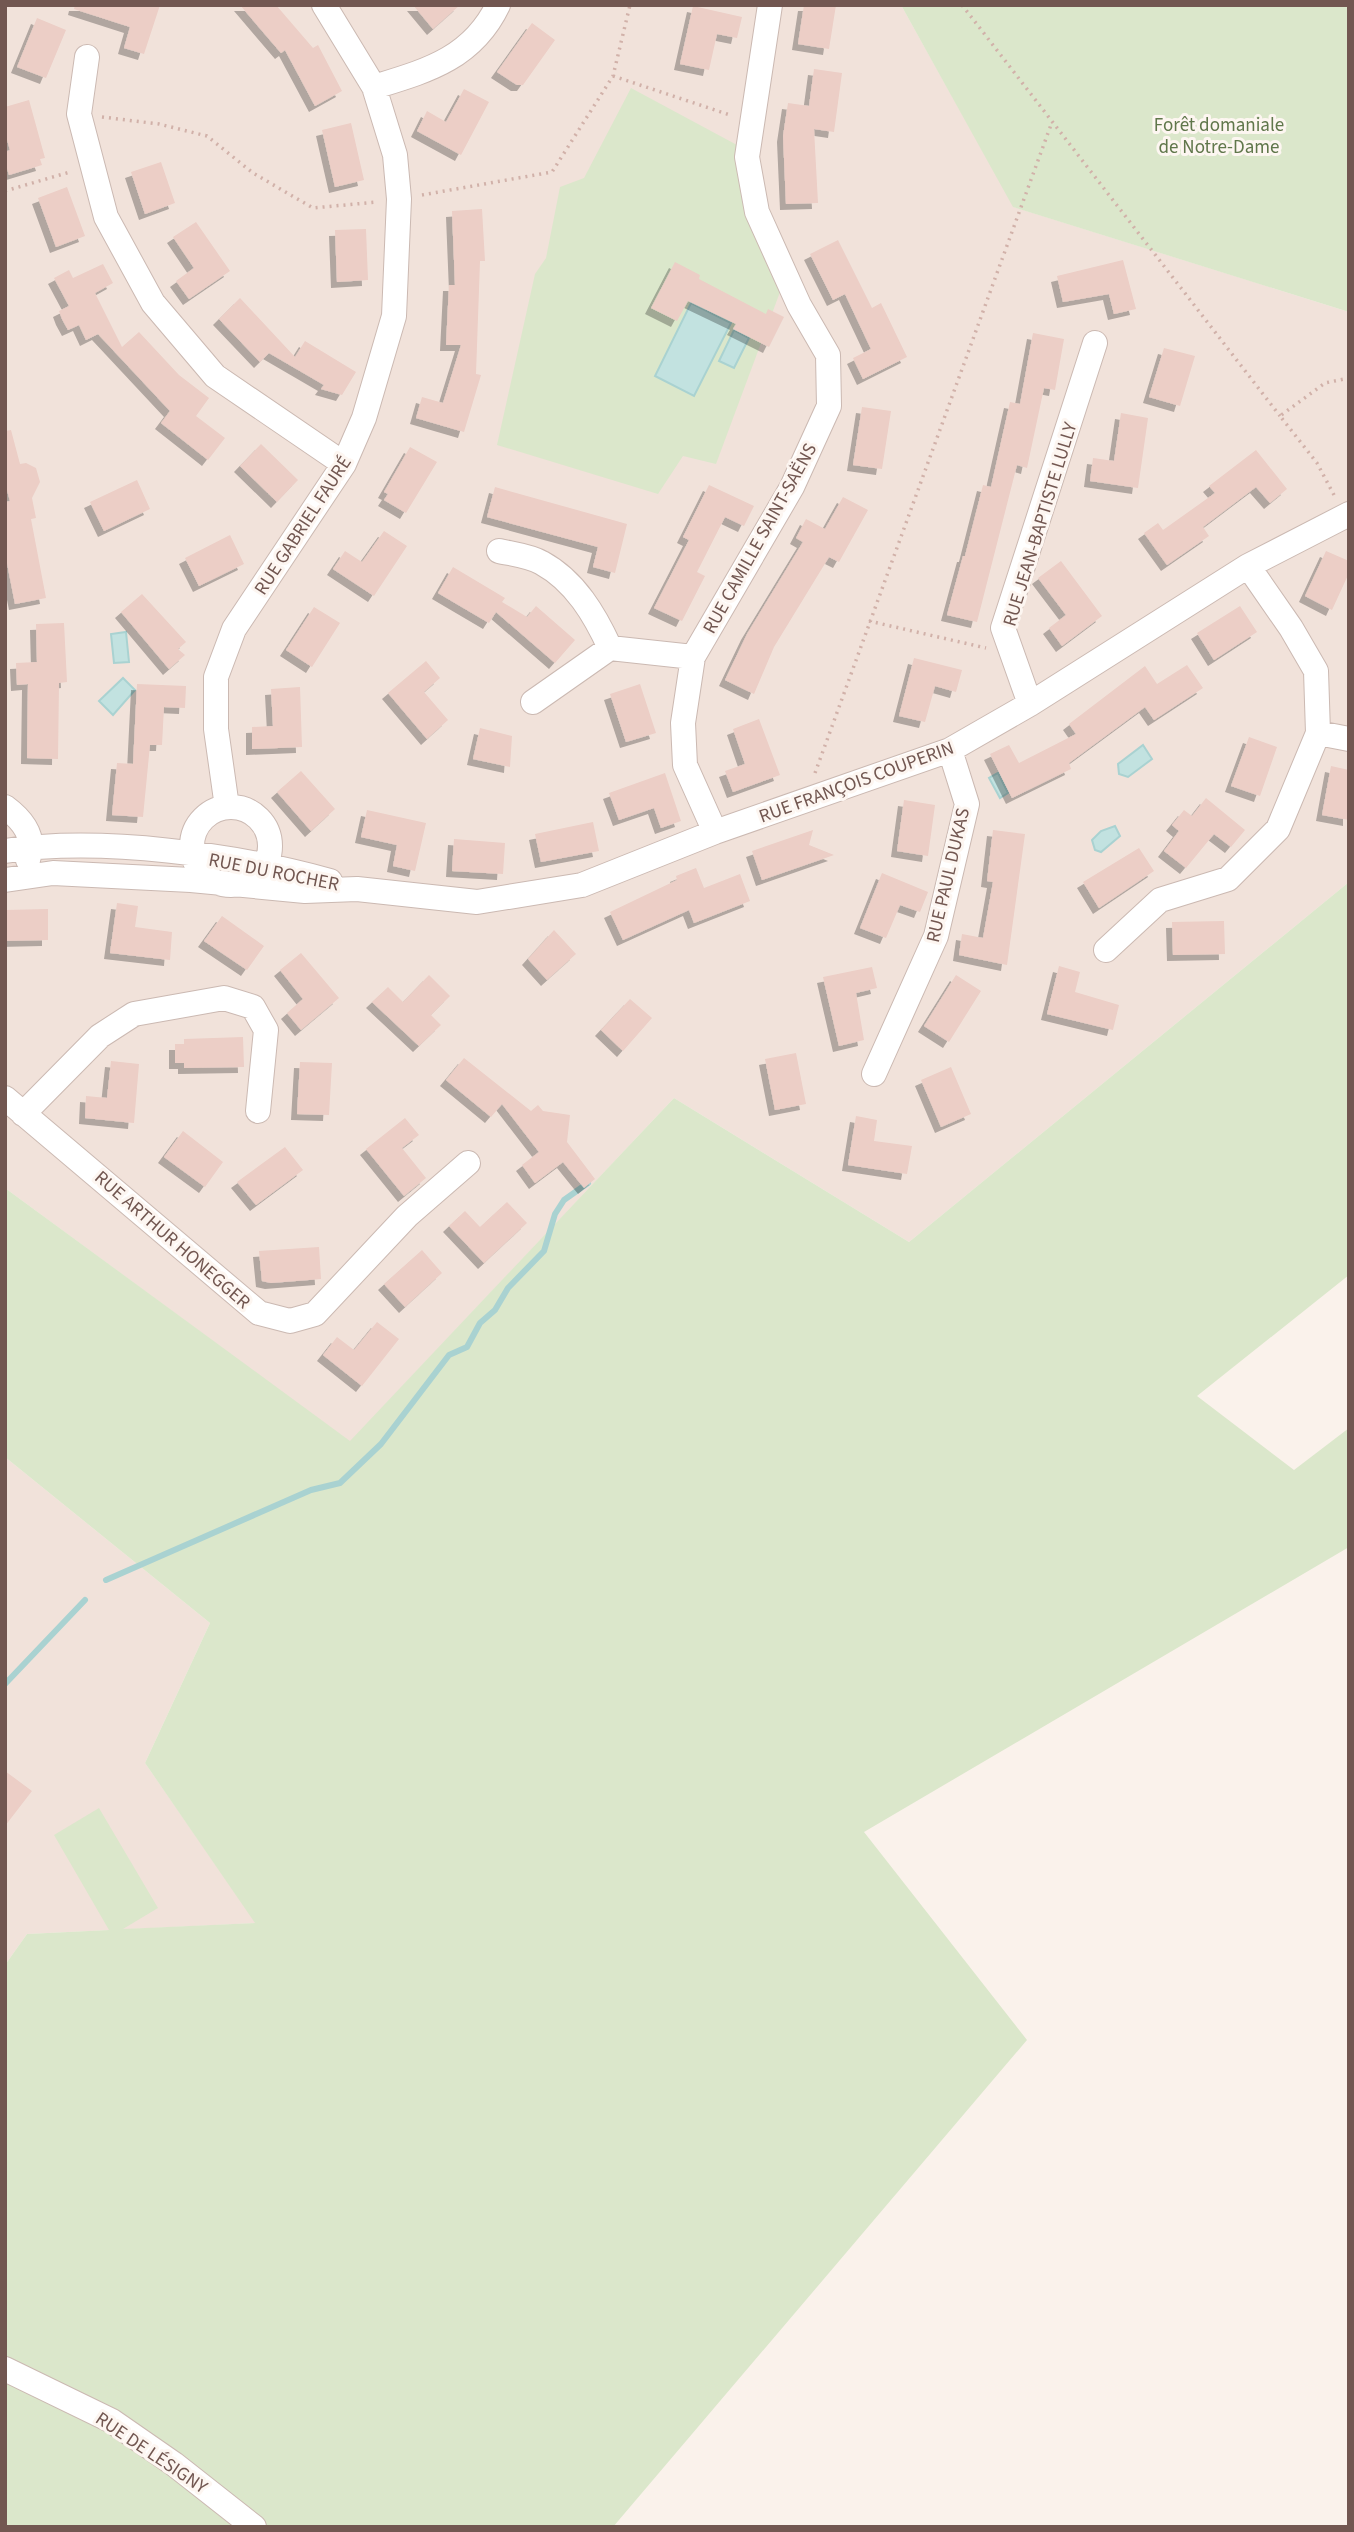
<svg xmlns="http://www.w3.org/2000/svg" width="1354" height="2532" font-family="'Source Sans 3',sans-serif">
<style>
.residential{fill:#f1e2da}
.green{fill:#dbe7cb}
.water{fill:#c2e2e0;stroke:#a9d2d1;stroke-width:2}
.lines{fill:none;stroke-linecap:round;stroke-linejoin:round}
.stream{stroke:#a9d2d1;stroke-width:6}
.building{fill:#eccec6;filter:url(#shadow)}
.minor-casing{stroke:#cbb9b2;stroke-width:26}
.path{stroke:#d1b1a9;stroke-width:3.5;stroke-dasharray:2 5;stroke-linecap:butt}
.minor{stroke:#fff;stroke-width:24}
.labels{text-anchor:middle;stroke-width:6;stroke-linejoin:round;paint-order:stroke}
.park-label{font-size:19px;fill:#60774b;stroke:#fdf6f1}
.street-label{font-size:19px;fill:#725751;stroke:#fdf6f1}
</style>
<defs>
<filter id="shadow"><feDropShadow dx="-6" dy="6" stdDeviation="0" flood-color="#0004"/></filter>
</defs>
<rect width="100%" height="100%" fill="#faf2eb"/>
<path class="residential" d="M5,5H901L1014,207L1349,312V882L909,1242L674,1098L350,1442L5,1188Z
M5,1457L210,1623L145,1763L256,1923L27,1934L5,1965Z"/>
<path class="green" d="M901,5H1349V312L1013,207Z
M631,88L737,145C745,205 752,238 780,292L716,464L683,456L658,494L497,445L535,274L546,258L560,187L584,178Z
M1349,882V1275L1197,1396L1294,1470L1349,1428V1547L864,1832L1027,2040L613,2527H5V1965L27,1934L109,1930L54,1835L99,1808L158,1908L123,1929L255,1923L145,1763L210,1623L5,1457V1188L350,1441L674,1098L909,1242Z"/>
<path class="water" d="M691,303L731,323L694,396L655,376Z
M734,330L749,338L734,368L719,361Z
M126,632L129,662L114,663L111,634Z
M123,678L135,690L113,715L99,701Z
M1143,745L1152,759L1128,777L1119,774L1118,764Z
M998,773L1008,793L1000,798L989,778Z
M1115,826L1120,836L1101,852L1095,850L1092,840L1101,831Z"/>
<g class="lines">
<path class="stream" d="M106,1580L311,1490L340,1483L381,1444L449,1355L467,1347L480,1323L495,1310L508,1288L544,1251L555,1214L564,1200L588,1183
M5,1684L85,1600"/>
</g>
<path class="building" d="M75,5H160L144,54L124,48L130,27L74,9Z
M240,5H276L313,48L318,45L342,91L315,106L285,50L281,53Z
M413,5H460L433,29Z
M804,5H836L829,49L798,44Z
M693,6L742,17L737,38L717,34L709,70L680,64Z
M37,18L66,30L46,78L17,67Z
M532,23L555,40L523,85H517L497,72Z
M814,69L842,73L834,132L814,129L818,203L786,204L783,136L788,103L809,106Z
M464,89L489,102L461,155L417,131L427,111L446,122Z
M29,100L45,158L40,159L42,165L9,175L5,162V152L10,150L5,133V107Z
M351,123L364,180L335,187L322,130Z
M161,162L175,203L145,214L131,172Z
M67,187L85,236L56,247L38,198Z
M482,209L485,261H480L476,374L481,375L464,432L416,418L422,397L443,403L461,345H446L449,285H455L452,211Z
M196,222L230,271L189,299L176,281L194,268L173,237Z
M366,229L368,280L337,282L335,230Z
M838,240L872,308L881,303L907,357L863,379L853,358L871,349L845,294L833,300L810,254Z
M1123,260L1136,309L1114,314L1109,294L1063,302L1057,276Z
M675,262L700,275L699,279L766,314L768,309L784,317L769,347L733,329L736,324L688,301L677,321L651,308Z
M103,264L113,283L95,293L122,347L139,332L179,375L209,398L196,416L225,438L208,460L161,423L170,411L98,334L86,340L79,325L68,330L62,319L59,311L69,306L54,278L69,270L73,278Z
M240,298L295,357L305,341L356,372L342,395L321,389L324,385L269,353L260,362L219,319Z
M1033,333L1064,339L1055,390L1044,388L1027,468L1017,465L977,622L947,615L963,556H965L983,485L991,487L1010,402L1020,404Z
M1164,348L1195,356L1180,406L1149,397Z
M862,407L891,411L882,469L853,465Z
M1121,413L1148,418L1138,488L1090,481L1093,458L1114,461Z
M11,430L20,464L26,463L36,468L40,482L32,498L36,518L31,519L46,598L15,604L5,553V502L10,501L5,483V431Z
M261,444L298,480L277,502L240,466Z
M410,447L437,462L406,513L384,500L388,494L384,492Z
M1256,450L1287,489L1270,503L1256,487L1203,527L1209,536L1167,565L1144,533L1158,523L1163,530L1215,493L1209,486Z
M137,480L150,509L104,531L90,502Z
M709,485L754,506L744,526L725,517L697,572L705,576L682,621L654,608L689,540L683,537Z
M495,487L627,524L615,573L593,567L598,547L487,517Z
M843,497L868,510L839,562L829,557L774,647L754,694L725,680L747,634L803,542L796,538L806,519L825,529Z
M384,531L407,546L374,596L333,569L345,551L362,562Z
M230,535L244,564L199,586L185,558Z
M1326,551L1349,561V573L1332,610L1305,596Z
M1061,561L1102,616L1062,646L1049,628L1066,615L1038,578Z
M453,567L505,598L502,602L527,617L536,606L575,640L555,663L496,612L489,623L438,593Z
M142,594L186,642L178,649L185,655L169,669L121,612Z
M1240,606L1257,632L1214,660L1197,633Z
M314,607L340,623L312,667L286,650Z
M64,623L67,682L59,683L58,759L27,758L28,684L17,685L16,663L37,662L36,624Z
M914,658L962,670L956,692L935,686L925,722L899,716Z
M426,661L440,678L424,692L448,720L427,739L388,693Z
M1187,665L1203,688L1154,720L1145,707L1069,763L1071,769L1012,798L990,754L1009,745L1019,763L1076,734L1069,724L1145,666L1157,684Z
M137,684L186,686L185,708L164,707L162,745H150L143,817L112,815L117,763L133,764Z
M640,684L656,733L626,742L610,694Z
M300,687L302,747L252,749V727L273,726L271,689Z
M759,719L780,775L733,792L725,771L745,764L733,729Z
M480,728L512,736L510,767L473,759Z
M1249,737L1277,747L1260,796L1231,786Z
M1331,766L1349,770V820L1322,815Z
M301,771L335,809L311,831L277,792Z
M665,773L681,821L661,828L654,808L619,820L609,793Z
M1206,798L1245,830L1231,847L1214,834L1186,868L1164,851L1179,831L1172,825L1184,810L1192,816Z
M904,800L935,805L928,856L897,851Z
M367,810L426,823L415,871L393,866L397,845L361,837Z
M593,822L599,851L541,862L535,834Z
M813,830L809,845L834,855L762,880L752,851Z
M993,830L1025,834L1007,965L959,955L962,934L983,938L993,882L987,881Z
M454,839L505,843L503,874L452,871Z
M1139,848L1154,871L1099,908L1083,882Z
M696,868L704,888L740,874L750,901L694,923L689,910L623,940L610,912L677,880L676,876Z
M882,873L928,892L920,912L900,905L886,938L860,928Z
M117,903L138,906L135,927L172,932L170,960L110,953Z
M48,909V940L5,941V910Z
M222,916L264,946L247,970L204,941Z
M1224,921L1225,954L1173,955L1172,922Z
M554,930L576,954L547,980L528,959Z
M301,953L339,998L301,1030L287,1013L303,999L280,970Z
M1059,966L1080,972L1075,992L1119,1005L1113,1030L1047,1014Z
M872,967L877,988L856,993L864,1040L839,1046L823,977Z
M429,975L450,996L431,1015L441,1025L419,1046L372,1002L388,987L403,1002Z
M956,975L981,991L949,1042L924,1026Z
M630,999L652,1018L623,1051L601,1030Z
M243,1037L244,1067L184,1068V1063H175V1044H184V1039Z
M796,1053L806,1104L775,1110L765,1059Z
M464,1058L531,1111L538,1105L543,1111L570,1115L567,1142L595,1179L584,1188L563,1162L535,1183L522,1165L539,1152L502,1104L491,1117L446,1080Z
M111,1061L139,1064L134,1123L85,1118L86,1096L107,1098Z
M300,1062L332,1063L329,1115L297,1114Z
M951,1067L971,1114L941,1127L921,1080Z
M856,1116L877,1120L874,1141L912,1146L907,1174L848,1165Z
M405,1118L419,1135L402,1148L426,1178L404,1196L366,1149Z
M183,1131L223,1162L205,1187L164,1157Z
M285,1147L303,1170L256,1205L237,1182Z
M507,1202L527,1223L484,1263L449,1226L465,1211L480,1227Z
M319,1247L321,1279L271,1283L262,1281L259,1251Z
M422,1250L442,1273L405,1307L384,1284Z
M377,1322L399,1339L362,1386L323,1355L337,1337L354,1350Z
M5,1771L32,1791L5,1826Z"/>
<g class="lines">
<defs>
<path id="minor" d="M87,57L79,114L106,217L153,303L215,376L344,464
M374,87C426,71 472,59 498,5
M499,551C512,554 530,556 542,563C575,581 595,615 610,648
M533,702L610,648L693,657
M1030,704L1003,628L1095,343
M1318,733L1349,739
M5,807C24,821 36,837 28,860
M227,807L216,729V677L234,629L344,464L364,418L394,316L399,199L395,155L374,87L324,5
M192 846a39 39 0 1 1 78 0a39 39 0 1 1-78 0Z
M715,832L685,765L683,723L693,657L792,487L829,406L828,355L799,305L757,212L747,157L770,5
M5,851C100,836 237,855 330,881
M5,880L53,873L191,880L305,891L357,889L477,902L582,885L715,832L950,750L1030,704L1248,566L1349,514
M1106,950L1160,900L1228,879L1278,829L1318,733L1316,671L1291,628L1248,566
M874,1074L936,936L967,804L950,750
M5,1098L259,1313L290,1321L315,1314L407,1216L468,1163
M23,1114L100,1036L134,1014L224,998L253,1007L266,1030L258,1111
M5,2369L112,2421L174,2464L254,2527"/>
</defs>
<use href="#minor" class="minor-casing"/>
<path class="path" d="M962,5L1280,416
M613,76L730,115
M102,117L159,124L207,136L253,173L313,208L377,202
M5,191L70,172
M422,195L552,172L613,76L630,5
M1334,495L1317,463L1280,416L1325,383L1349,378
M869,621L986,648
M815,773L1052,122"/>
<use href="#minor" class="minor"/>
</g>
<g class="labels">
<g class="park-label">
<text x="1219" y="131">Forêt domaniale<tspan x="1219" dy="22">de Notre-Dame</tspan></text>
</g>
<g class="street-label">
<text transform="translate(1039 524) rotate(-73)" y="7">RUE JEAN-BAPTISTE LULLY</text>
<text transform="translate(302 525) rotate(-57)" y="7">RUE GABRIEL FAURÉ</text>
<text transform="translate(759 538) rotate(-61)" y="7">RUE CAMILLE SAINT-SAËNS</text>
<text transform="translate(856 781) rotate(-20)" y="7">RUE FRANÇOIS COUPERIN</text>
<text transform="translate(274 871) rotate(11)" y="7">RUE DU ROCHER</text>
<text transform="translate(947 875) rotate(-77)" y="7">RUE PAUL DUKAS</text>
<text transform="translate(173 1239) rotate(41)" y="7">RUE ARTHUR HONEGGER</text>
<text transform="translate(152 2452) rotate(34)" y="7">RUE DE LÉSIGNY</text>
</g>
</g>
<rect width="1354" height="2532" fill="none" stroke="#725751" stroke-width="14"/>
</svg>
